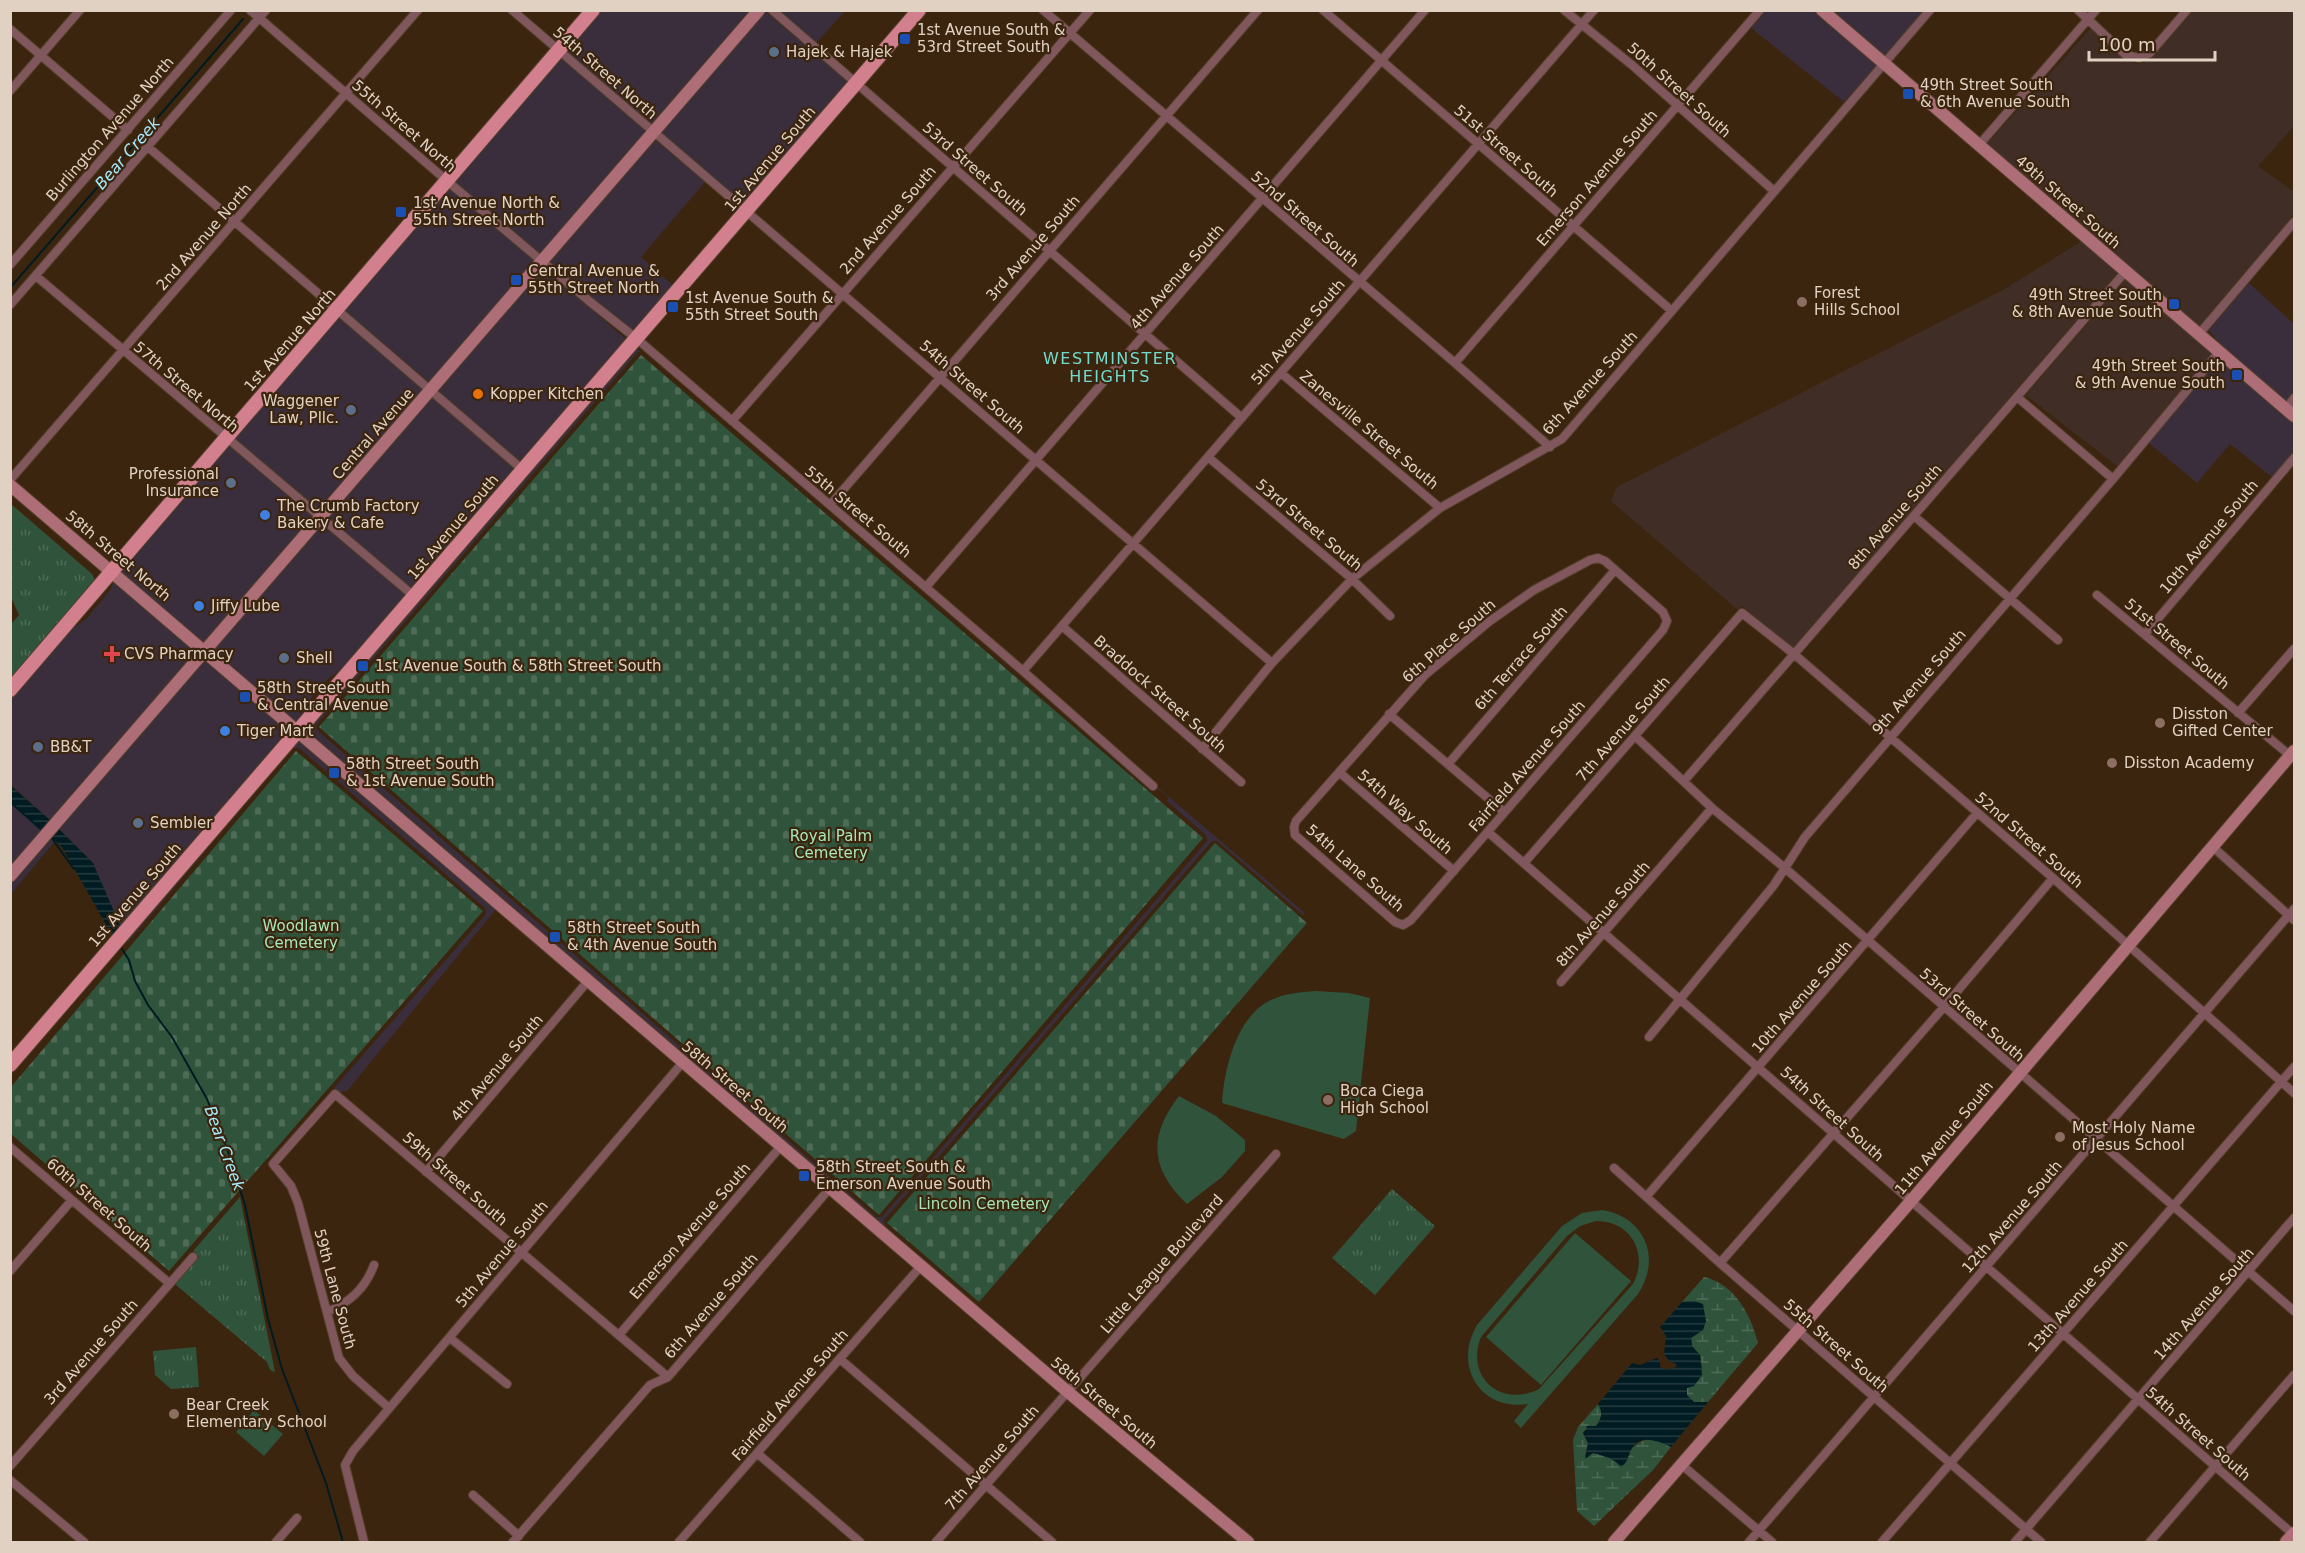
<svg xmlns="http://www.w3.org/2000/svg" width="2305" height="1553" font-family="'DejaVu Sans',sans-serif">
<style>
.commercial{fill:#3a2e3c}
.industrial{fill:#402e26}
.green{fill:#30533b;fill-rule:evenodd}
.wetland{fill:url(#wetland-marsh)}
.cemetery{fill:url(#cemetery-stones)}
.park{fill:url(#park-tufts)}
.water{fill:url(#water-rules)}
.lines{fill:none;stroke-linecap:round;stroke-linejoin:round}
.stream{stroke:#001b22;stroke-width:2}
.street-casing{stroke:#56412b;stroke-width:10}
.secondary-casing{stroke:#56412b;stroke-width:14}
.primary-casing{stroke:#56412b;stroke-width:16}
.street{stroke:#7f575d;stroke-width:8}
.secondary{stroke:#ae6e78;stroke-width:12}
.primary{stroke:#d2808d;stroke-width:14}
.transit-dot{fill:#1a4fb4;stroke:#3c250e;stroke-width:2}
.service-dot{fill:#5c6f8a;stroke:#3c250e;stroke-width:2}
.education-dot{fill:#8d6e63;stroke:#3c250e;stroke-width:2}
.food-dot{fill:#e8710a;stroke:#3c250e;stroke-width:2}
.shop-dot{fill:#3f7fe0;stroke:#3c250e;stroke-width:2}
.health-dot{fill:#e0444e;stroke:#3c250e;stroke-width:2}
.labels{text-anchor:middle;stroke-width:4.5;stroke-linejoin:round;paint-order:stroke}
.poi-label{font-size:15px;fill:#e0d1c3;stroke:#3c250e;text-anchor:start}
.street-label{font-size:15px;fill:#e0d1c3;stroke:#3c250e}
.park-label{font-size:15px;fill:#a6e6b9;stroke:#3c250e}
.water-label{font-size:16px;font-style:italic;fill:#a6eafd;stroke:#3c250e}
.neighbourhood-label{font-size:16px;letter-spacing:1.5px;fill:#73dbcc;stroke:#3c250e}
</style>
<defs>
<pattern id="wetland-marsh" width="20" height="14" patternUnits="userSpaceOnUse" patternTransform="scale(1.5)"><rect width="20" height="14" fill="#30533b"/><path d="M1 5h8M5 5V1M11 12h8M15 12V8" fill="none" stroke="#4e6b56"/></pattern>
<pattern id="cemetery-stones" width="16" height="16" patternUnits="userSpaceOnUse" patternTransform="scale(1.5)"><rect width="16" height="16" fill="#30533b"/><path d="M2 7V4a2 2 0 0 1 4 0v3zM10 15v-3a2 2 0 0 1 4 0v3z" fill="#4e6b56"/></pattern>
<pattern id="park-tufts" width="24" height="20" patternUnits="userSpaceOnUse" patternTransform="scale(1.5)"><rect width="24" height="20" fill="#30533b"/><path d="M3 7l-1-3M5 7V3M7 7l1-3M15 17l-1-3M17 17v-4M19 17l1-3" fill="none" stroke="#4e6b56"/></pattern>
<pattern id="water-rules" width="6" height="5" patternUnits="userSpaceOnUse" patternTransform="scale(1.5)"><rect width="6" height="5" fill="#001b22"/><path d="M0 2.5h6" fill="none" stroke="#253b40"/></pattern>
</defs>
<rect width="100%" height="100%" fill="#3c250e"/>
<path class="commercial" d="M600,11H752L653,126L566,50Z
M765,11L849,83L746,206L660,132Z
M779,11H845L816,43Z
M1766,11H1815L1878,64L1844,102L1751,28Z
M1829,11H1924L1884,57Z
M560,57L647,132L541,254L453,180Z
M654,139L705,182L641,257L675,287L634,335L549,261Z
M447,187L536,261L430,383L344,310Z
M543,267L628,341L523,464L437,390Z
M2249,283L2294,324V391L2285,402L2226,351L2209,330Z
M338,317L424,390L320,511L233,439Z
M636,348L641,352H638L316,725L317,730L876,1217H882L1207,841L1206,835L1167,801L1169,798L1080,721L1305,913L1303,915L1217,841H1212L884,1220L885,1226L976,1305L975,1306L305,732Z
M2220,358L2294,422V451L2272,477L2230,444L2197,483L2149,443Z
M432,396L517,470L414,591L327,517Z
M228,445L314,518L205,644L118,571Z
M321,524L409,597L354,661L329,678L304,707L297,724L212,650Z
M114,579L199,651L51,821L11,785V698L63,636L87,618L111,589Z
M206,657L292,732L121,928L93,863L58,828Z
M299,738L497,908L347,1091L338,1092L334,1088L486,914L485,908L299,748H293L128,942L126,937Z
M11,802L43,831L11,869Z
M51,837L55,841L11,894V884Z"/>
<path class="industrial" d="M2193,11H2294V126L2258,166L2294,192V214L2198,328L1986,145L2091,28L2123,58L2137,64L2142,63L2154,56Z
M2082,241L2119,271L1793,648L1742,606L1738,610L1611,501L1617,487L2003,290Z
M2127,278L2213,352L2117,466L2027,396L2024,397Z"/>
<path class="green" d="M1315,991L1349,993L1370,998L1356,1131L1344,1139L1222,1103C1224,1070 1236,1018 1269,1001C1283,994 1299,992 1315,991Z
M1179,1096L1216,1116L1245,1140V1151L1222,1177L1187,1204C1150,1169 1148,1136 1179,1096Z
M1602,1210C1645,1217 1662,1258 1638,1294L1521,1428L1514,1421L1528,1404C1480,1411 1453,1366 1477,1325L1562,1226L1582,1213ZM1596,1221C1631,1221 1649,1253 1633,1284L1539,1389C1501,1408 1465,1377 1481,1337L1567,1236L1580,1226Z
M1575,1233L1631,1281L1541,1385L1486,1337Z
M254,1410L283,1434L264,1456L236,1432Z"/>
<path class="wetland" d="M1704,1277C1735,1284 1751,1315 1758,1343L1708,1402H1694L1687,1396V1388L1702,1368L1700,1355L1692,1346L1691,1338L1697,1333L1695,1301L1682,1302Z
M1598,1404C1603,1412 1602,1418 1596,1427L1587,1428L1583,1433L1588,1443L1585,1457L1593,1453C1602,1455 1615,1456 1620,1466L1630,1454V1450C1647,1435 1652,1437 1671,1447L1653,1470L1594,1526L1577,1511L1573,1440L1578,1427Z"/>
<path class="cemetery" d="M641,355L1203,838L879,1215L319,727Z
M296,751L483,911L169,1271L11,1134V1087Z
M1215,843L1307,923L979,1302L887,1223Z"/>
<path class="park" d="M11,504L92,574L96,582L11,683V624L19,615L11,597Z
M1392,1189L1435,1226L1375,1295L1332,1258Z
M240,1197L275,1372L270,1370L267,1362L175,1284L199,1257L193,1251Z
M196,1347L199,1387L171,1389L155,1375L153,1351Z"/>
<path class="water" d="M10,785L51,821L43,831L11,802Z
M58,828L93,863L121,928L113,937L62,847L51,837Z
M1695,1301L1703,1304L1706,1321L1703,1330L1691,1338L1692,1346L1700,1355L1702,1375L1694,1386L1687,1388V1395L1694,1402H1708L1671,1447C1658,1441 1640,1433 1631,1450C1627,1457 1629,1461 1621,1467C1614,1458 1604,1456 1593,1453L1585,1459L1588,1443L1583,1433L1587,1428L1586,1426H1596C1602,1418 1603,1412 1598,1404L1632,1363L1640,1365L1657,1358L1660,1361V1367C1667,1370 1671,1370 1677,1366L1675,1363L1670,1362L1664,1354L1666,1336L1660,1327L1682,1302Z"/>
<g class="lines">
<path class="stream" d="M10,288L243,19
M10,802L44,832
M51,837L74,869
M120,946L129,960L135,981L148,1005L172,1037L207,1099L226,1146L245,1205L268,1319L282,1369L326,1483L343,1542"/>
<defs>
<path id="street" d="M250,10L446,180L589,301L637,339L1023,671L1153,786
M512,10L1272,663
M772,10L1242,418
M1043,10L1455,363L1550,447
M1323,10L1672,311
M1564,10L1632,65L1774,191
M2078,10L2126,55L2139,58L2150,53L2187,10
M10,29L128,130
M10,91L80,10
M1979,145L2096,10
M148,147L523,470
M10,265L231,10
M36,276L415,597
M10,305L266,10
M2199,334L2294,222
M1455,363L1760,10
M1281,373L1440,508
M2017,397L2113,479
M2286,409L2294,398
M732,421L1090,10
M1208,457L1352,579L1390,616
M10,480L418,10
M830,505L1258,10
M1914,516L2058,640
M1598,558L1605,561L1663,612L1667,621L1663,630L1411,920L1403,925L1395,922L1295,835L1294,827L1296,821L1425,675L1490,621L1534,590L1590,560Z
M926,587L1425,10
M2097,595L2293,758
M1062,626L1241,782
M2145,634L2294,458
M1023,671L1594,10
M2238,713L2294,649
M1389,714L1504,812
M1635,736L1712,808L1786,869L2294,1311
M1202,749L1272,663L1352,579L1440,508L1562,439L1930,10
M1448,764L1615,570
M1339,772L1454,871
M1684,781L2126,271
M1488,832L2294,1535
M2213,847L2294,920
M1524,863L1742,613L1794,654L2053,878L2294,1093
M1561,982L1712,808
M1649,1037L1774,885L1805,837L2113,479L2219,352
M10,1147L169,1283
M1614,1168L1720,1263L2041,1542
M426,1172L588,981
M1646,1197L1977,813
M1720,1263L1943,1008L2053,878
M10,1271L72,1200
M327,1312C350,1302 365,1289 374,1265
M619,1335L781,1146
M450,1338L507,1384
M840,1359L1052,1542
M389,1408L353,1376L339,1358L298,1203L291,1186L273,1164L335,1094L668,1377
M757,1453L860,1542
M1682,1465L1772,1542
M10,1466L193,1257
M10,1480L84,1542
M473,1495L519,1536
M276,1542L297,1518
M364,1542L345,1465L353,1451L683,1062
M513,1542L650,1385L668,1377L830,1188
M679,1542L921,1266
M936,1542L1276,1154
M1749,1542L2294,909
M1882,1542L2294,1067
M2015,1542L2294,1218
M2150,1542L2294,1375"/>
<path id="secondary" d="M1822,10L2294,416
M10,485L1068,1392L1248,1542
M10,876L759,10
M1614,1542L1911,1201L2294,751
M2286,1542L2294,1533"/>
<path id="primary" d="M10,690L593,10
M10,1065L919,10"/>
</defs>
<use href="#street" class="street-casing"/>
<use href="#secondary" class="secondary-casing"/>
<use href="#primary" class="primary-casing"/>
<use href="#street" class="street"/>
<use href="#secondary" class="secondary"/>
<use href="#primary" class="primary"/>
</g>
<g class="transit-dot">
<rect x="899" y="33" width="12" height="12" rx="3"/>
<rect x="1902" y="88" width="12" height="12" rx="3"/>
<rect x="395" y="206" width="12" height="12" rx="3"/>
<rect x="510" y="274" width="12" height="12" rx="3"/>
<rect x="2168" y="298" width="12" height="12" rx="3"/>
<rect x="667" y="301" width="12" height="12" rx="3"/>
<rect x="2231" y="369" width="12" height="12" rx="3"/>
<rect x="357" y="660" width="12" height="12" rx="3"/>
<rect x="239" y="691" width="12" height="12" rx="3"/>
<rect x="328" y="767" width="12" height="12" rx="3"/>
<rect x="549" y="931" width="12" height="12" rx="3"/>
<rect x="798" y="1170" width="12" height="12" rx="3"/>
</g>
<g class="service-dot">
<circle cx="774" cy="52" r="6"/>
<circle cx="351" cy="410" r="6"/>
<circle cx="231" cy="483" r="6"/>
<circle cx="284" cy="658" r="6"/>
<circle cx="38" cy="747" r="6"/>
<circle cx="138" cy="823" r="6"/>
</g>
<g class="education-dot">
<circle cx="1802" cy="302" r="6"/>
<circle cx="2160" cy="723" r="6"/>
<circle cx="2112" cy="763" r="6"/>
<circle cx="1328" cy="1100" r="6"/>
<circle cx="2060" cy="1137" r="6"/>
<circle cx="174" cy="1414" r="6"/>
</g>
<circle class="food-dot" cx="478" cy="394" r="6"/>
<g class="shop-dot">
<circle cx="265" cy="515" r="6"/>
<circle cx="199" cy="606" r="6"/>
<circle cx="225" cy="731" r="6"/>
</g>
<path class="health-dot" d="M109 645h6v6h6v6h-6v6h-6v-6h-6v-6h6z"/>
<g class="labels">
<g class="poi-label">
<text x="917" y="35">1st Avenue South &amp;<tspan x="917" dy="17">53rd Street South</tspan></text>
<text x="786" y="57">Hajek &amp; Hajek</text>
<text x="1920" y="90">49th Street South<tspan x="1920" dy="17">&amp; 6th Avenue South</tspan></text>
<text x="413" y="208">1st Avenue North &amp;<tspan x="413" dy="17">55th Street North</tspan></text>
<text x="528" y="276">Central Avenue &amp;<tspan x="528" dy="17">55th Street North</tspan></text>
<text x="1814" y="298">Forest<tspan x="1814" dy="17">Hills School</tspan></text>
<text x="2162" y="300" text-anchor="end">49th Street South<tspan x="2162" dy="17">&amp; 8th Avenue South</tspan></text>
<text x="685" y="303">1st Avenue South &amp;<tspan x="685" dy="17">55th Street South</tspan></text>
<text x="2225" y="371" text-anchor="end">49th Street South<tspan x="2225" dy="17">&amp; 9th Avenue South</tspan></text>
<text x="490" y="399">Kopper Kitchen</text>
<text x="339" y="406" text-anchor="end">Waggener<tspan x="339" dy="17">Law, Pllc.</tspan></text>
<text x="219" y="479" text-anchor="end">Professional<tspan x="219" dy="17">Insurance</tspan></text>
<text x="277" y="511">The Crumb Factory<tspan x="277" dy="17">Bakery &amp; Cafe</tspan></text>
<text x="211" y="611">Jiffy Lube</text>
<text x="124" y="659">CVS Pharmacy</text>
<text x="296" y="663">Shell</text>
<text x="375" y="671">1st Avenue South &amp; 58th Street South</text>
<text x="257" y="693">58th Street South<tspan x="257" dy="17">&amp; Central Avenue</tspan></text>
<text x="2172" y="719">Disston<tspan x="2172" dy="17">Gifted Center</tspan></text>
<text x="237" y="736">Tiger Mart</text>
<text x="50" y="752">BB&amp;T</text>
<text x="2124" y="768">Disston Academy</text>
<text x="346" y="769">58th Street South<tspan x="346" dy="17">&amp; 1st Avenue South</tspan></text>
<text x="150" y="828">Sembler</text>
<text x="567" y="933">58th Street South<tspan x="567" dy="17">&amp; 4th Avenue South</tspan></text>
<text x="1340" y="1096">Boca Ciega<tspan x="1340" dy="17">High School</tspan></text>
<text x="2072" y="1133">Most Holy Name<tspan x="2072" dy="17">of Jesus School</tspan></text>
<text x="816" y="1172">58th Street South &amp;<tspan x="816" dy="17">Emerson Avenue South</tspan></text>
<text x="186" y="1410">Bear Creek<tspan x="186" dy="17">Elementary School</tspan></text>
</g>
<g class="street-label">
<text transform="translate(605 73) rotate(41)" y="5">54th Street North</text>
<text transform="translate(1679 90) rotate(42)" y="5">50th Street South</text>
<text transform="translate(404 126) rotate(41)" y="5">55th Street North</text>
<text transform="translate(110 129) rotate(-49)" y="5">Burlington Avenue North</text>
<text transform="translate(1506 151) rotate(41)" y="5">51st Street South</text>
<text transform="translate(770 159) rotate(-50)" y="5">1st Avenue South</text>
<text transform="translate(975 169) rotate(41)" y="5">53rd Street South</text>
<text transform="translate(1597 178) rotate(-49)" y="5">Emerson Avenue South</text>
<text transform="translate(2068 202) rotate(41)" y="5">49th Street South</text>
<text transform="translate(1305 219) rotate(41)" y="5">52nd Street South</text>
<text transform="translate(888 220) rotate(-49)" y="5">2nd Avenue South</text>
<text transform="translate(204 237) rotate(-49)" y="5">2nd Avenue North</text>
<text transform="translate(1033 248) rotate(-49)" y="5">3rd Avenue South</text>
<text transform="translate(1177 277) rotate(-49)" y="5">4th Avenue South</text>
<text transform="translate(1298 332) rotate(-49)" y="5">5th Avenue South</text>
<text transform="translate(290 340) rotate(-49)" y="5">1st Avenue North</text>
<text transform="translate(1590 383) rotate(-48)" y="5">6th Avenue South</text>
<text transform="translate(186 387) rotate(40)" y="5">57th Street North</text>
<text transform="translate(972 387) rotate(41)" y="5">54th Street South</text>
<text transform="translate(1369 430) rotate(40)" y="5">Zanesville Street South</text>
<text transform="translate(373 434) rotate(-49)" y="5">Central Avenue</text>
<text transform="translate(858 512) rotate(40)" y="5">55th Street South</text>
<text transform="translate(1895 517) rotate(-49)" y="5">8th Avenue South</text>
<text transform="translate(1309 525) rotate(40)" y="5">53rd Street South</text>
<text transform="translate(453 527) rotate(-50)" y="5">1st Avenue South</text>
<text transform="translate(2209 537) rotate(-50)" y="5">10th Avenue South</text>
<text transform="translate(118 556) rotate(40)" y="5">58th Street North</text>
<text transform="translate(1449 641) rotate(-41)" y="5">6th Place South</text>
<text transform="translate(2177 644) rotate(40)" y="5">51st Street South</text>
<text transform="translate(1521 658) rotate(-49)" y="5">6th Terrace South</text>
<text transform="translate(1919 682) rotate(-49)" y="5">9th Avenue South</text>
<text transform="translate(1160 694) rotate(41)" y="5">Braddock Street South</text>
<text transform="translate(1623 729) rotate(-49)" y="5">7th Avenue South</text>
<text transform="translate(1527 766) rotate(-49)" y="5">Fairfield Avenue South</text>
<text transform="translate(1405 812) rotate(41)" y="5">54th Way South</text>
<text transform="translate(2029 840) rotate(41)" y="5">52nd Street South</text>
<text transform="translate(1355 868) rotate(41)" y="5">54th Lane South</text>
<text transform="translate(135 895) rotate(-49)" y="5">1st Avenue South</text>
<text transform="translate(1603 914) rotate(-49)" y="5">8th Avenue South</text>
<text transform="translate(1802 997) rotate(-49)" y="5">10th Avenue South</text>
<text transform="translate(1972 1015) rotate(41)" y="5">53rd Street South</text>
<text transform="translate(497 1068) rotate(-50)" y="5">4th Avenue South</text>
<text transform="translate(735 1087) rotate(40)" y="5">58th Street South</text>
<text transform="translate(1832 1114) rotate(42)" y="5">54th Street South</text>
<text transform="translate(1944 1138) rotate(-50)" y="5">11th Avenue South</text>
<text transform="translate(455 1179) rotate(41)" y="5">59th Street South</text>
<text transform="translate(99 1205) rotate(41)" y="5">60th Street South</text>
<text transform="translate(2012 1217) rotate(-49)" y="5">12th Avenue South</text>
<text transform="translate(690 1231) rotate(-49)" y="5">Emerson Avenue South</text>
<text transform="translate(502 1254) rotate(-50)" y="5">5th Avenue South</text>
<text transform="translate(1162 1264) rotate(-49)" y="5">Little League Boulevard</text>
<text transform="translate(335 1289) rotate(75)" y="5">59th Lane South</text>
<text transform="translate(2078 1296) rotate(-49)" y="5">13th Avenue South</text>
<text transform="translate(2204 1304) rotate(-49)" y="5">14th Avenue South</text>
<text transform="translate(711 1306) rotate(-49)" y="5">6th Avenue South</text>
<text transform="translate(1836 1346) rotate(41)" y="5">55th Street South</text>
<text transform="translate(91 1352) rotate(-49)" y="5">3rd Avenue South</text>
<text transform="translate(790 1395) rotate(-49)" y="5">Fairfield Avenue South</text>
<text transform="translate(1104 1403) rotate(40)" y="5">58th Street South</text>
<text transform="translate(2198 1434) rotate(41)" y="5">54th Street South</text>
<text transform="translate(992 1458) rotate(-49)" y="5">7th Avenue South</text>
</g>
<g class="park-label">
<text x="831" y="841">Royal Palm<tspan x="831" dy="17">Cemetery</tspan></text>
<text x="301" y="931">Woodlawn<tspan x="301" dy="17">Cemetery</tspan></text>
<text x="984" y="1209">Lincoln Cemetery</text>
</g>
<g class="water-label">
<text transform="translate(127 153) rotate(-49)" y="6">Bear Creek</text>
<text transform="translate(225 1148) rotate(70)" y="6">Bear Creek</text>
</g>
<g class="neighbourhood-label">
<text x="1110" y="364">WESTMINSTER<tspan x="1110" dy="18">HEIGHTS</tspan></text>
</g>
</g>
<rect width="2305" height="1553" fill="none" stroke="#e0d1c3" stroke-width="24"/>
<path d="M2089 51v9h126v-9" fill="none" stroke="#e0d1c3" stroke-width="3"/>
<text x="2098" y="51" font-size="18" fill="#e0d1c3" stroke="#3c250e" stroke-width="4.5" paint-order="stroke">100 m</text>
</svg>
